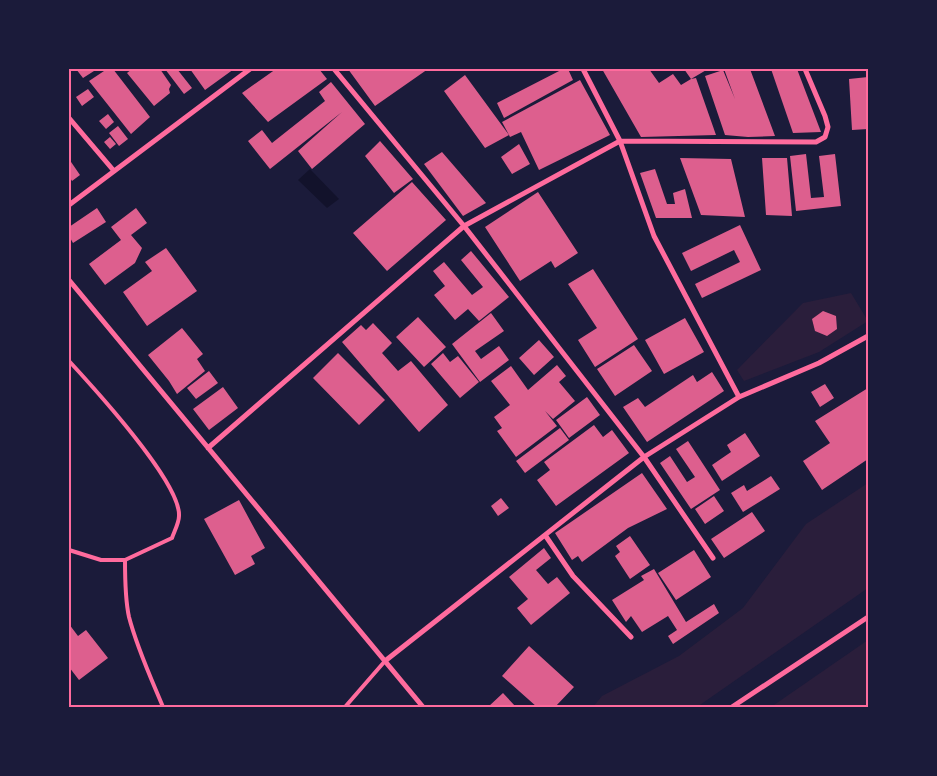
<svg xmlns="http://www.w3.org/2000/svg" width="937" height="776" font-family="Mulish,sans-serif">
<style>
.green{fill:#2a1e3b}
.water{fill:#12122b}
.building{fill:#dd5f8e}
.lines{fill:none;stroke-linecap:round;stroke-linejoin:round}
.service{stroke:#ff6b9d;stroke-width:4}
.minor{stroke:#ff6b9d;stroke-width:5}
.neatline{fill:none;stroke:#ff6b9d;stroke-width:2}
</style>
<rect width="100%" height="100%" fill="#1b1b3a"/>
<path class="green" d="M851,293L868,321L819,352L744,381L737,370L803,303Z
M868,483V588L697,707H593L602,696L679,656L743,608L806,524Z
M868,640V707H771Z"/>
<path class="water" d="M310,169L339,199L327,208L298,180Z"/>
<path class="building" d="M76,69H92L94,71L83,78Z
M107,69H113L150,117L131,134L89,81Z
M132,69H160L171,85L169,89L170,93L154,106L127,73Z
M165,69H177L192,88L184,94Z
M190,69H234L205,90Z
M276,69H319L327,79L268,122L242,93Z
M348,69H428L375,106Z
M563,69H568L573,80L504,118L497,103Z
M602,69H649L659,83L673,74L681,85L691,79L696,78L716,135L641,137Z
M684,69H708L691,79Z
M724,69H750L775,136L748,137L725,135L705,76L723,70L735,99Z
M771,69H797L821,132L793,133Z
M465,75L509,135L502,122L580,80L610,135L539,170L521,132L510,137L509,135L485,148L444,91Z
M868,77V129L852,130L849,79Z
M331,82L365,124L312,169L298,151L342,112L270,169L248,141L262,130L272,143L325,101L319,92Z
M88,89L94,97L82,106L76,97Z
M108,114L114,122L106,129L99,121Z
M118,126L128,139L119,146L109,133Z
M110,137L116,144L110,149L104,142Z
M380,141L413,179L394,193L365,156Z
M519,144L530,164L512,174L501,157Z
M442,152L486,203L463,216L424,164Z
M806,154L811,198L824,197L819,156L835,154L841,206L796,211L790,156Z
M680,158L731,159L745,217L701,215Z
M762,158H787L792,216L766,215Z
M69,159L80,175L72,181L69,176Z
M655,169L667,204H675L673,193L685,189L692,218H656L640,173Z
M412,182L446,220L387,271L353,233Z
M538,192L578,253L555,268L551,261L520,281L485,227Z
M97,208L106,222L73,243L69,236V227Z
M136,208L147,223L131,235L142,248L135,263L105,285L89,264L121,240L111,227Z
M740,225L761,270L702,298L695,284L740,262L734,250L691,271L682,253Z
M166,248L197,291L147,326L123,292L152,271L145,262Z
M471,251L509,297L479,321L468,309L455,320L434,295L445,286L433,271L444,262L472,295L483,287L461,260Z
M593,269L638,339L595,367L578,340L597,328L568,284Z
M823,311L836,316L837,329L827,336L815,331L812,319Z
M491,313L504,331L475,351L481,359L499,346L509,360L480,382L452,344Z
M418,317L446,347L424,367L396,337Z
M685,318L704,352L664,374L645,340Z
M373,323L392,343L382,353L398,371L411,361L448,405L419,432L342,342L361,325L366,330Z
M182,328L203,354L197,359L205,371L177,394L169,381L148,355Z
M539,340L554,357L534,375L519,358Z
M634,345L652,371L615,396L597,369Z
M338,353L385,400L359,425L313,378Z
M443,353L450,362L458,356L479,382L460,398L431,364Z
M557,365L566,376L559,382L575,401L553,419L545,411L557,426L516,457L497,431L502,428L494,417L510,405L491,381L511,366L528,390Z
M209,371L218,383L196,399L187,388Z
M712,372L724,391L647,442L623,407L638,398L645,407L693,375L697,382Z
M825,384L834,398L820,407L811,392Z
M223,387L238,408L209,430L193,409Z
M868,388V459L822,490L803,461L830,443L815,421Z
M587,397L600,415L569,438L556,420Z
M594,425L603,437L612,430L629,453L556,506L537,480L550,470L544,462Z
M560,428L569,440L525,473L516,461Z
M745,433L760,456L722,481L712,465L731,452L727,445Z
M688,441L720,490L691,509L660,463L670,456L687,482L695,477L676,449Z
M642,473L667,509L628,528L582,562L578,556L572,560L555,533Z
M771,476L780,489L743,512L731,493L744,485L747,491Z
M714,496L724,511L705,524L695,509Z
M501,498L509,508L498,516L491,506Z
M239,500L265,548L251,556L255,564L235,575L204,519Z
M752,512L765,531L724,558L711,539Z
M630,536L650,565L630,579L615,556L620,552L616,546Z
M544,548L551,558L536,570L548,584L557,577L570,593L531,625L517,608L528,599L509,577Z
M694,550L711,577L676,600L658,573Z
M654,569L686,622L714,604L719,613L673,644L668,636L677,630L668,616L642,632L631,616L626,622L612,600L644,580L641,576Z
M69,624L78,636L86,630L108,658L79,680L69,667Z
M529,646L574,687L555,707H537L502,676Z
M503,693L516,707H488Z"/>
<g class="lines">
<path class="service" d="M69,361C93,387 181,483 179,516C179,523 174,532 172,538L125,560H101L69,550
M125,560C125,579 125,599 129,617C137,648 151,678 163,707
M345,707L385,661"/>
<path class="minor" d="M334,69L464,226L644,457L713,558
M583,69L620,141L654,236L739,397
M69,118L114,171
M69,205L250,69
M69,280L423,707
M208,448L464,226L620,141L816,142L825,137L828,127L825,116L805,69
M545,535L573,576L631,637
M385,661L644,457L739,397L819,363L868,336
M732,707L868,617"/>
</g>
<rect width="937" height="776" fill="none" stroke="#1b1b3a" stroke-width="140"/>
<rect x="70" y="70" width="797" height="636" class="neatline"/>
</svg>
